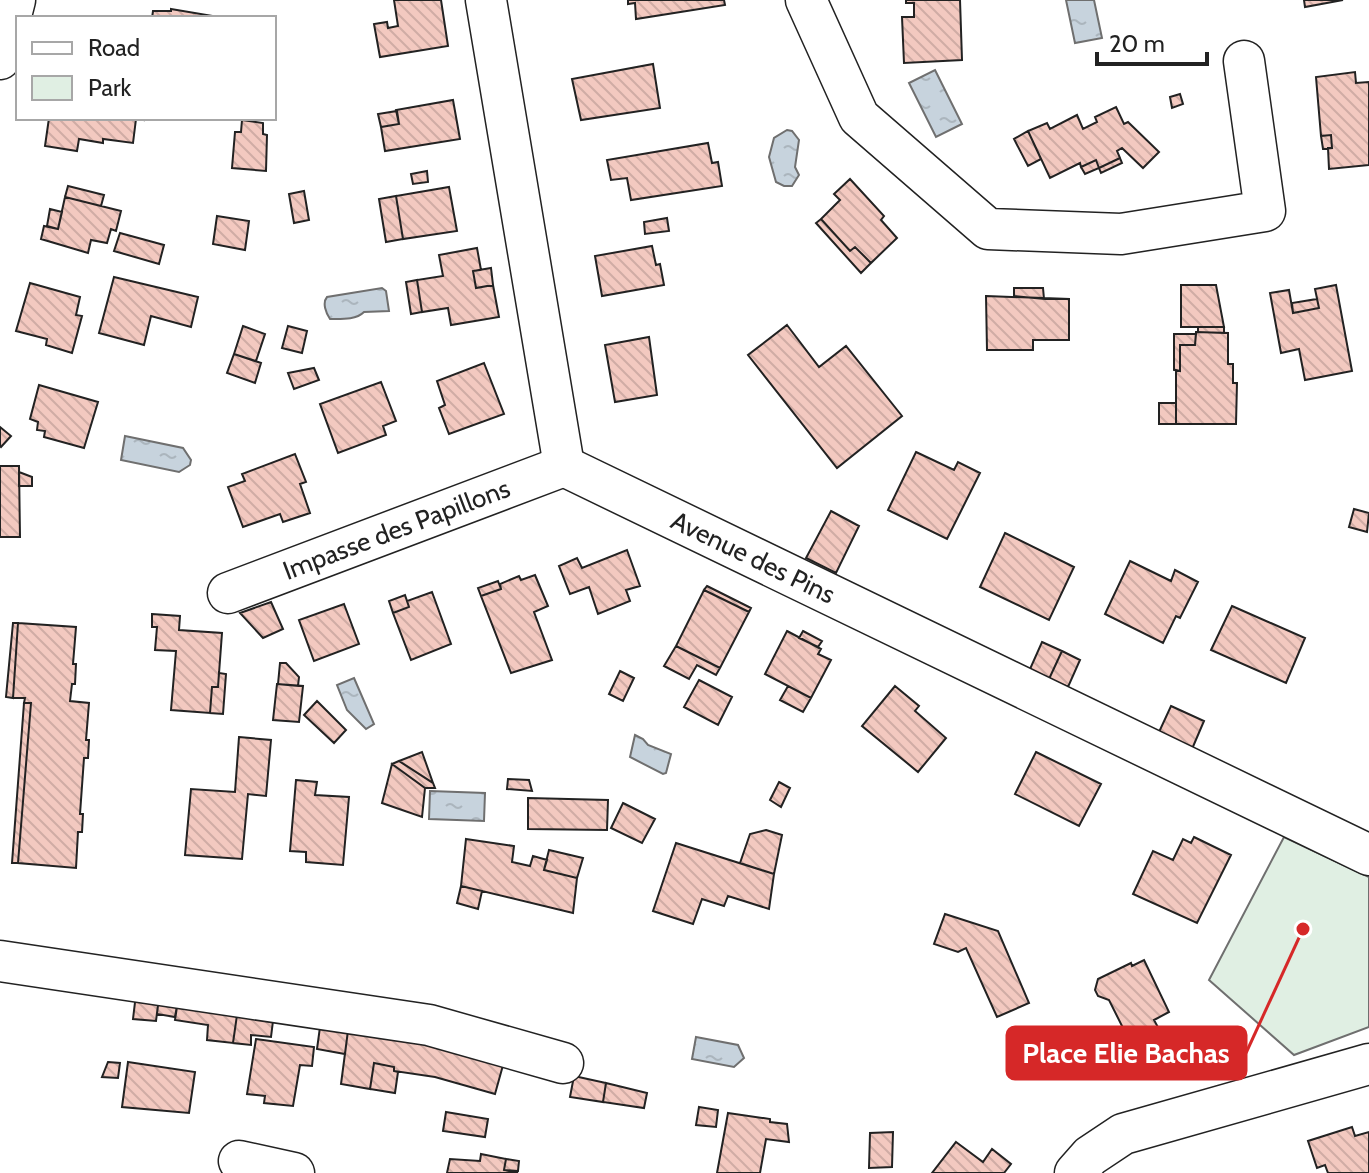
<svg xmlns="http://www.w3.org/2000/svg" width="1369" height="1173" font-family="Cabin,sans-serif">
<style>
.green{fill:#e0efe3;stroke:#6f6f6f;stroke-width:2}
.water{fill:url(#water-ripples);stroke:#6f6f6f;stroke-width:2}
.building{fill:url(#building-back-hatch);stroke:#222;stroke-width:2}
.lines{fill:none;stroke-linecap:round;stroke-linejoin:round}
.minor-casing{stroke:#222;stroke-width:43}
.minor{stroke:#fff;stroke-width:40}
.labels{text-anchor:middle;stroke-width:6;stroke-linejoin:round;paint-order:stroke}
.street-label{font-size:26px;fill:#222;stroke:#fff}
.leader{fill:none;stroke:#d62828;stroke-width:3}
.callout-dot{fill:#d62828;stroke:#fff;stroke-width:3}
.callout{fill:#d62828;stroke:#d62828;stroke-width:3}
.callout-label{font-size:28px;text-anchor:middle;font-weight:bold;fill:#fff}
</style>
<defs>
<pattern id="water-ripples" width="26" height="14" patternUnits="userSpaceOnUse" patternTransform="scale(2)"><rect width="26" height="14" fill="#c7d3dd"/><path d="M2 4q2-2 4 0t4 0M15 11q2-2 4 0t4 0" fill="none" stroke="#abb5bd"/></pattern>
<pattern id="building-back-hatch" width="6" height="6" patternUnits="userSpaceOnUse" patternTransform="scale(2)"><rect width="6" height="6" fill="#f3c9c0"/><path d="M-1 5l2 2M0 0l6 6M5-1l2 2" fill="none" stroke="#d0aca5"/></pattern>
</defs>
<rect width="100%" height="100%" fill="#fff"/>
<path class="green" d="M1284,837L1369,877V1027L1294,1055L1209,980Z"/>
<path class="water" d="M1066,0H1094L1102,38L1075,43Z
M935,70L962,124L936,137L909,83Z
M787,130L792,131L799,140L795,167L799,175L792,186H784L776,182L769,157L774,138Z
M382,288L386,291L389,311L364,312C356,320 342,319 330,319C326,313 322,303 327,297Z
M125,436L183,448L191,460L190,465L179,472L121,460Z
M354,678L374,724L366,729L347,710L337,685Z
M635,735L643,739L648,745L671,754L666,773L663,774L630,757Z
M430,791L485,793L484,821L429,819Z
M696,1037L738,1045L744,1058L734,1067L692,1059Z"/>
<path class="building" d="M394,0H441L448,46L380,57L374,24L387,22L388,28L398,26Z
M628,0H724L725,5L636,19L635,3L628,4Z
M906,0H960L962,60L904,63L902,17H914V3H906Z
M1304,0H1343L1305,7Z
M171,9L219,17V18H152L153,11H171Z
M653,64L660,108L581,120L572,79Z
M1355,72L1356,83L1369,82V165L1329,169L1328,148H1332L1331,135L1321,136L1316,77Z
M1180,94L1183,104L1172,108L1170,97Z
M453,100L460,139L385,151L381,127L399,124L396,110Z
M1116,107L1124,124L1128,122L1159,152L1143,168L1122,148L1117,151L1120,158L1099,168L1096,160L1081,167L1080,163L1050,178L1028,131L1047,123L1050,129L1077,115L1083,129L1097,122L1095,117Z
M397,111L399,124L381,127L378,114Z
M49,118H144V120L136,119L133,143L103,139V143L79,139L77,151L45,146Z
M242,120L263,123V134L267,135L266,171L232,168L235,132H241Z
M1028,131L1041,159L1028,166L1014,139Z
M1331,135L1332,148L1323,149L1321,136Z
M708,143L712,163L718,162L722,186L631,200L627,178L611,180L607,160Z
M1120,158L1122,163L1101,173L1099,168Z
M1096,160L1099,168L1085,174L1081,167Z
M427,171L428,182L413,184L411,174Z
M850,179L884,216L881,220L897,238L871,263L855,247L850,251L821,219L840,200L834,194Z
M68,186L104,195L101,206L65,197Z
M449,187L457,231L403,239L396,196Z
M304,191L309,220L294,223L289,194Z
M396,196L403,239L386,242L379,199Z
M65,197L121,211L116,231L111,229L107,243L91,240L88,253L41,239L44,226L58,229Z
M50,209L62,212L58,229L47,226Z
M217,216L249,221L245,250L213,244Z
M667,218L669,231L645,234L644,222Z
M821,219L850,251L855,247L871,263L861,273L816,223Z
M120,233L164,245L159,264L114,251Z
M652,246L656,265L660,264L664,285L602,296L595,256Z
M477,248L481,270L473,271L476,288L493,285L499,317L451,325L448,308L422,312L417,280L443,276L439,255Z
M491,268L493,285L476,288L473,271Z
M114,277L198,297L191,327L151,316L144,345L99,333Z
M417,280L422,312L411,314L406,282Z
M30,283L80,297L76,315L82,316L72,353L46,345L47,339L16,331Z
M1181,285H1216L1224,327H1181Z
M1336,285L1352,371L1305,380L1299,349L1281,353L1270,293L1289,290L1293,313L1319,308L1315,289Z
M1014,288H1043L1044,299L1014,296Z
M986,296L1069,299V340H1033V350H987Z
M1317,299L1319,308L1293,313L1292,303Z
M787,325L819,367L846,346L902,416L837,468L748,355Z
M243,326L265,334L256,361L234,354Z
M288,326L307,331L302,353L282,348Z
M1198,327H1224V333L1198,332Z
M1196,332L1228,333V364H1233V383H1237L1236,424H1176V370L1180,371V345H1195Z
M1174,334H1196L1195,345H1180V371L1174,370Z
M649,337L657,395L615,402L605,345Z
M234,354L261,363L255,383L227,373Z
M484,363L504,414L449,434L439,408L445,405L437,381Z
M314,368L319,380L294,389L288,373Z
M381,382L396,421L383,426L386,435L338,453L320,404Z
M39,385L98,402L84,448L44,437L45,431L37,430L38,422L30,419Z
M1159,403H1176V424H1159Z
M0,427L11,436L1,447L0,446Z
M916,452L954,470L958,462L980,473L947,539L888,510Z
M295,454L306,482L300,484L310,513L283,522L280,514L243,527L228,487L245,481L242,474Z
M0,466H19L20,537H0Z
M19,472L32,477V486H19Z
M1354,509L1369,513L1367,532L1349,527Z
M831,511L859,526L836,573L806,558Z
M1005,533L1074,567L1049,620L980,587Z
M627,550L640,586L626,590L630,601L598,614L589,587L570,594L559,566L577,558L582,568Z
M1130,561L1171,581L1175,570L1198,582L1180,618L1176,616L1163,643L1105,614Z
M535,575L548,606L534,612L552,660L511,673L481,596L501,589L500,584L519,576L521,580Z
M498,581L501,589L481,596L478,588Z
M707,586L751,608L749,612L704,590Z
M704,590L749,612L720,668L676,646Z
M432,592L451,644L411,660L393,613L409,607L407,601Z
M405,595L409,607L393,613L389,601Z
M271,602L283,629L263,638L240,613Z
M344,604L359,644L314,661L299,620Z
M1232,606L1305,638L1286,683L1211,650Z
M152,614L180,616L179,630L222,633L218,687H212L210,713L171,710L176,651L155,650L157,627H152Z
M13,623H18L13,698L6,697Z
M18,623L76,627L73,664H76L75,684H72L70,701L89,703L86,740H89L88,758H84L80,814H83L82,832H78L76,868L18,863L31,703H24L25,698H13Z
M787,631L821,649L818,654L831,660L811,698L765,674Z
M803,631L822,641L818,647L799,638Z
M1042,642L1062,651L1049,679L1030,669Z
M676,646L720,668L716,675L697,665L689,679L664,666Z
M1062,651L1080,660L1068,687L1049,679Z
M280,663H286L299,677L298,686L278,684Z
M620,671L634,678L623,701L609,694Z
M219,673L226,674L223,714L210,713L212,687H218Z
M699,680L732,697L718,725L684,707Z
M277,684L303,686L299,722L273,720Z
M788,686L811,698L803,712L780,700Z
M895,686L919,706L915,711L946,738L918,772L862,726Z
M317,701L346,730L334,743L304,715Z
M24,703H31L18,863H12Z
M1171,706L1204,721L1192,749L1159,732Z
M239,737L271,740L266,796L248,794L242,859L185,855L191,789L235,792Z
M422,752L433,783L399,761Z
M1036,752L1101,784L1079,826L1015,794Z
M399,761L433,783L435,788H425L392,764Z
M392,764L425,788L422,817L382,803Z
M508,779L529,780L532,791L507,789Z
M296,780L317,782L315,795L349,797L343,865L306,862V852L290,851Z
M779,782L790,788L781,807L770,800Z
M528,798L608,800L607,830L528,829Z
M623,803L655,819L642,843L611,828Z
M766,830L782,835L774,874L740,863L750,834Z
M1194,837L1231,855L1197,923L1133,894L1153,851L1173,860L1183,839L1191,843Z
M466,839L514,846L512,862L530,866L533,856L547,860L544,870L577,878L573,913L461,886Z
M676,843L774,874L769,909L728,896L724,906L702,899L693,924L653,911Z
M549,850L583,858L577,878L544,870Z
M461,886L482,891L478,909L457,903Z
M945,914L998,931L1029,1003L997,1017L966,948L958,952L934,944Z
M1144,960L1169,1012L1154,1020L1172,1053L1156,1060L1152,1051L1138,1058L1109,1000L1098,996L1095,990L1098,979L1131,963L1132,966Z
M136,994L159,997L156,1021L133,1019Z
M159,997L178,1000L175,1017L157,1014Z
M178,1000L238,1008L233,1043L207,1040L208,1025L175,1020Z
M238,1008L274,1013L271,1037L251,1035V1045L233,1043Z
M349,1023L505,1058L495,1094L435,1077L394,1071V1067L374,1063L370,1089L341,1084Z
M320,1027L348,1030L345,1054L317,1049Z
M256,1039L314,1047L312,1066L300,1065L293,1106L264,1103L265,1096L247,1094Z
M108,1062L120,1063L118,1078L102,1077Z
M128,1062L195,1072L189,1113L122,1107Z
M374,1063L394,1067V1071L398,1072L395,1093L370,1089Z
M574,1076L606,1083L603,1102L570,1097Z
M606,1083L647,1093L644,1108L603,1102Z
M699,1107L718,1110L716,1127L696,1125Z
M446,1112L488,1119L485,1137L443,1131Z
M728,1113L770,1119V1122L787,1124L789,1142L766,1139L760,1173H717Z
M1352,1127L1355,1136L1369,1132V1173H1328L1325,1165L1317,1168L1308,1141Z
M893,1132L892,1167L869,1168L870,1133Z
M956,1142L983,1162L992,1149L1011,1164L1004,1173H932Z
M481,1154L506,1159L504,1170L518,1173H447L450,1159L480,1161Z
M506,1159L519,1161L518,1171L504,1170Z"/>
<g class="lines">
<defs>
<g id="minor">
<path d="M486,0L564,466"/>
<path d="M806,0L859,117L988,229L1121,234L1265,211L1244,61"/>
<path d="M0,59L15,0"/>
<path id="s1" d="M564,466L1369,855"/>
<path id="s2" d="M228,593L564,466"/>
<path d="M0,961L429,1025L563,1063"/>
<path d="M239,1161L294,1173"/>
<path d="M1075,1173L1090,1156L1123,1134L1369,1064"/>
</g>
</defs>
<use href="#minor" class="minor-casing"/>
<use href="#minor" class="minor"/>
</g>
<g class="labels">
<g class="street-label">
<text dy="9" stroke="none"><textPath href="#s2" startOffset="180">Impasse des Papillons</textPath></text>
<text dy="9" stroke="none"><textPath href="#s1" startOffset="210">Avenue des Pins</textPath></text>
</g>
</g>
<path class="leader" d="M1303 929L1246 1053"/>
<circle class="callout-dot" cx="1303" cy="929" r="8"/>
<rect class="callout" x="1007" y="1027" width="239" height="52" rx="8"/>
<g class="callout-label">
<text x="1126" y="1063">Place Elie Bachas</text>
</g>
<rect x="16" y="16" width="260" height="104" fill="#ffffff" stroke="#a7a7a7" stroke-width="2"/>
<rect x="32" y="42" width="40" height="12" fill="#ffffff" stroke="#a7a7a7" stroke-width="2"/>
<text x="88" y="56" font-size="24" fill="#222222">Road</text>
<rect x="32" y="76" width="40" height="24" fill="#e0efe3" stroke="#a7a7a7" stroke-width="2"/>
<text x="88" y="96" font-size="24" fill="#222222">Park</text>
<path d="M1097 52v12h110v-12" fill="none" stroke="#222222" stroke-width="4"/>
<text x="1109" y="52" font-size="24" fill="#222222" stroke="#ffffff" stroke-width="6" paint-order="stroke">20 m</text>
</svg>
